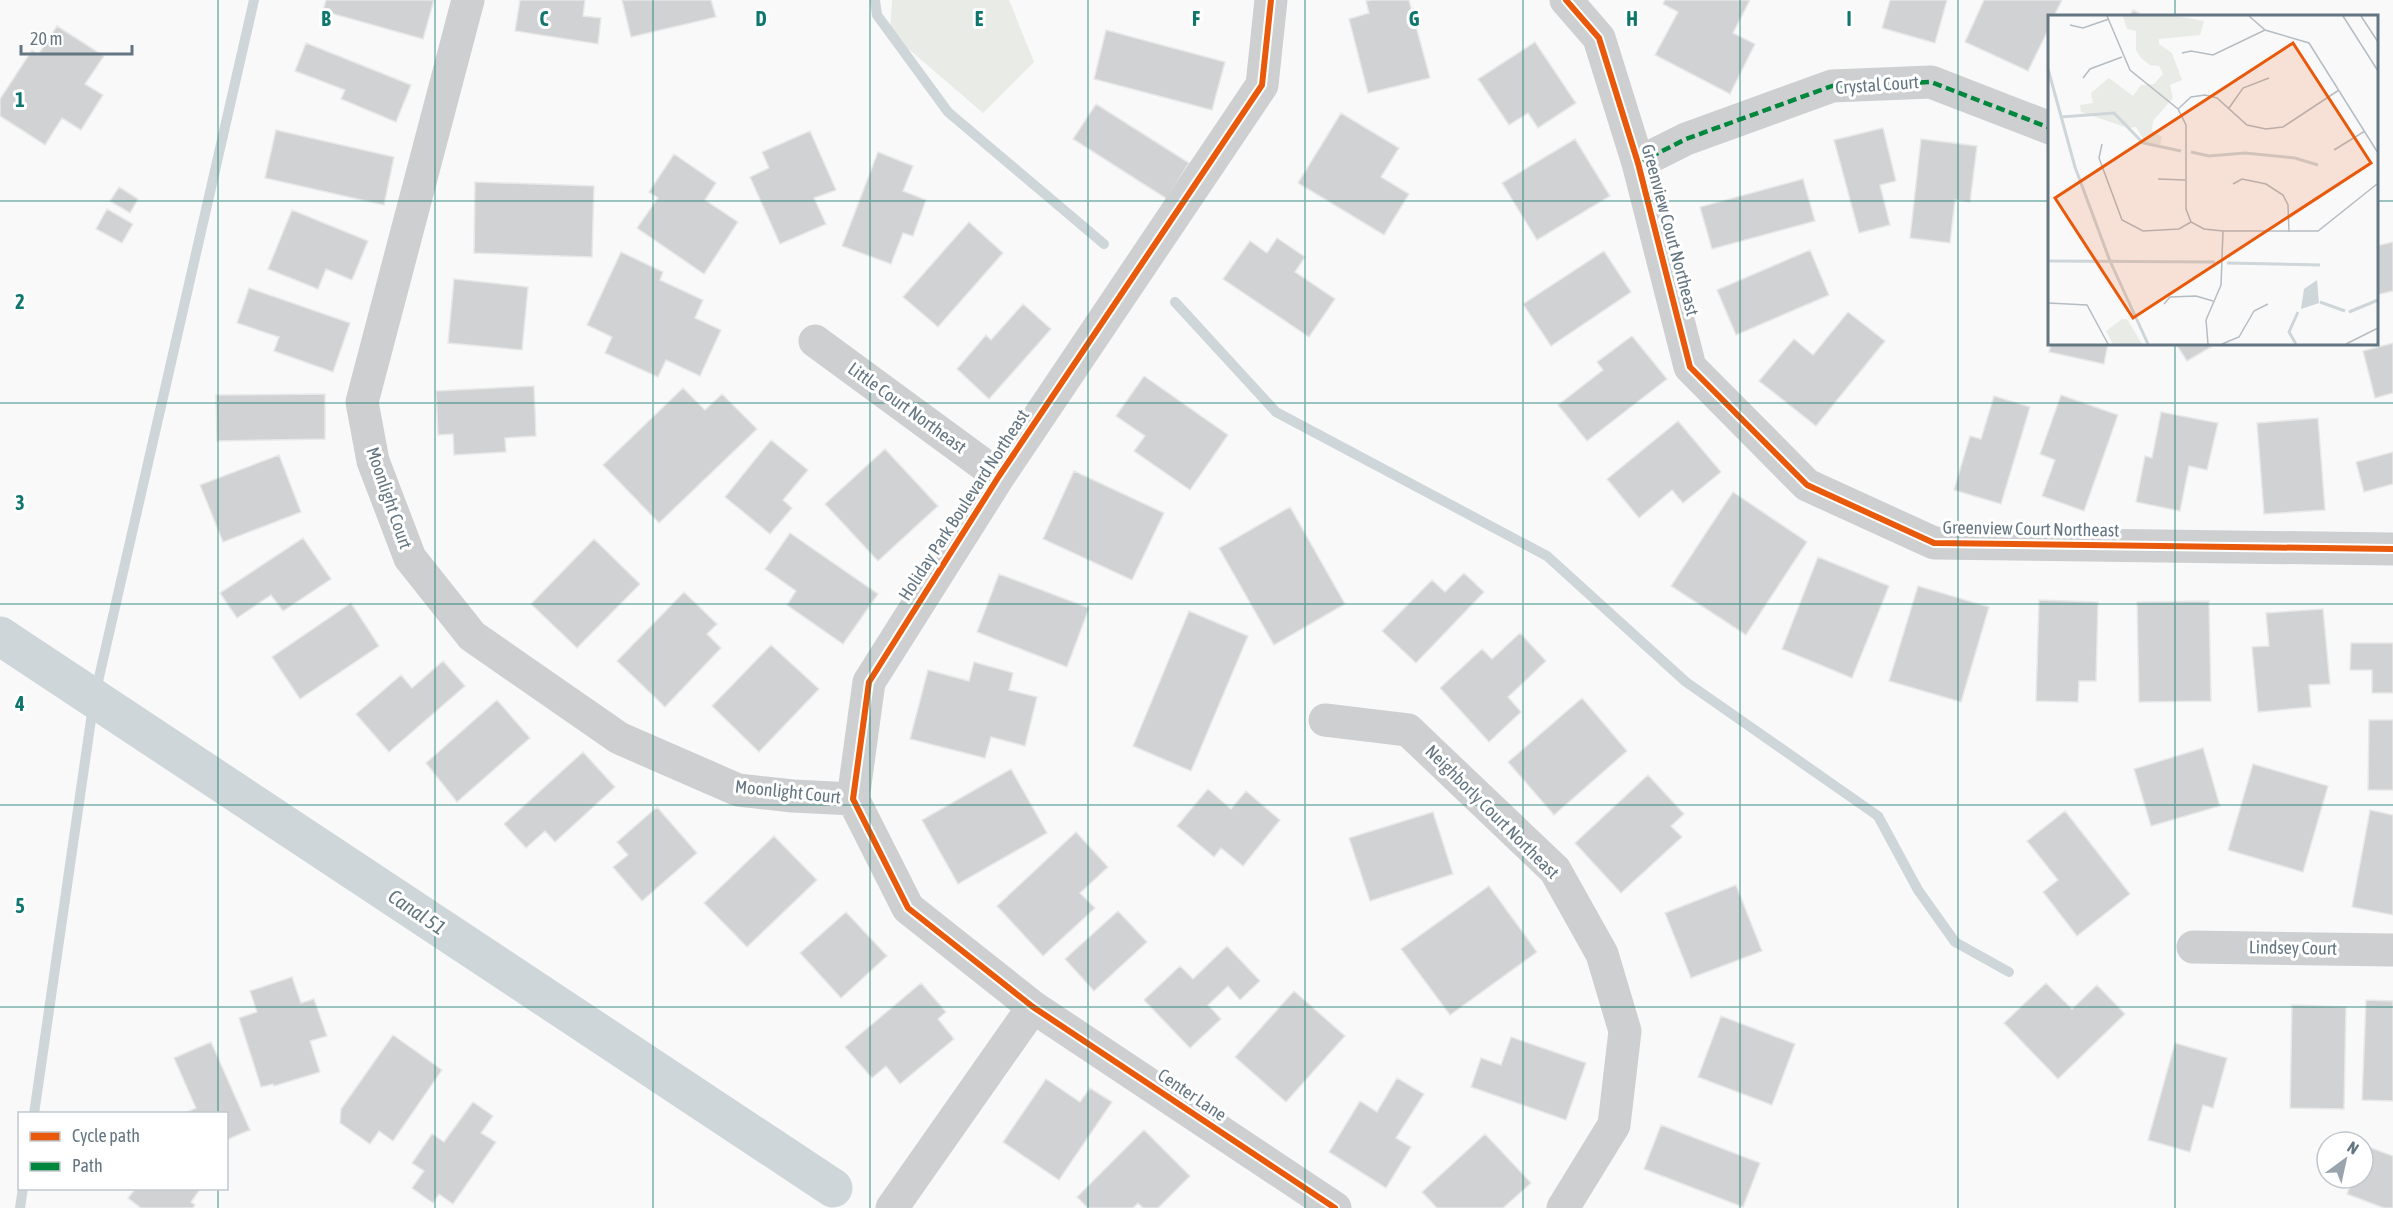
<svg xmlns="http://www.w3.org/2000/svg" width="2393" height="1208" font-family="'Asap Condensed',sans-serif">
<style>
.green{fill:#e8ebe6}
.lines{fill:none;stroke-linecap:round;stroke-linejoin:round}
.stream{stroke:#ced6d9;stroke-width:10}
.canal{stroke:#ced6d9;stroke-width:39}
.building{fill:#d0d2d3;stroke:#e8e8e8;stroke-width:1.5}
.minor{stroke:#cecfd0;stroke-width:33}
.quiet{stroke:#00873e;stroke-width:4.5;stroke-dasharray:9 4.5;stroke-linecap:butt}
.cycleway-casing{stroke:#fff;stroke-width:10}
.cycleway{stroke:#e8590c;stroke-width:6}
.grid{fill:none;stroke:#0f766e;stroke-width:1.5;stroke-opacity:0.55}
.labels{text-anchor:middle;stroke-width:6;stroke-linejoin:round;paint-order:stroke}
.street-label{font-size:18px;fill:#657683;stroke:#fff}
.water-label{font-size:20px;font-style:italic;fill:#60757c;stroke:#fff}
.inset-river{fill:none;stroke:#ced6d9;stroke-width:3}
.inset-road{fill:none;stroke:#b5bdc3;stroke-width:1.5}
.view{fill:#e8590c;fill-opacity:0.15;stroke:#e8590c;stroke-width:3}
.inset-edge{fill:none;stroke:#657683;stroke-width:3}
.grid-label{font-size:20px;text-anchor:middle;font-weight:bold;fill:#0f766e;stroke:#fff;stroke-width:6;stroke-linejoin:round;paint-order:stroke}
</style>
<rect width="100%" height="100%" fill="#f9f9f9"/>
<path class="green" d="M892,0H1009L1034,62L983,113L890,33Z"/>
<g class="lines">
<path class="stream" d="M875,0L877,15L948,112L1104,244
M1175,302L1276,412L1547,556L1686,682L1878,816L1918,890L1955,942L2009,972
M34,1114L94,699L254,0
M20,1208L23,1188"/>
<path class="canal" d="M0,636L833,1188"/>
</g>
<path class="building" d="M326,0H434L423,39L323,11Z
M520,0H585L583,16L601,18L598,44L515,31Z
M622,0H711L716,17L631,37Z
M1372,0H1409L1430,78L1368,93L1349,19L1369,13L1366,1Z
M1665,0H1750L1733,33L1755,44L1730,94L1655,55L1678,12L1663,4Z
M1890,0H1947L1935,43L1882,28Z
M1984,0H2062L2054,16H2050V26L2028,71L1965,42Z
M2133,10L2144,16H2130Z
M57,26L104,56L85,84L103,95L81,130L62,118L45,145L0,116V99L32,50L38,55Z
M1106,30L1225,62L1212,110L1094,79Z
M1535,42L1576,103L1538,128L1528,113L1509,125L1478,79Z
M306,43L411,85L396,122L341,99L345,90L295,71Z
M1096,104L1189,163L1167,199L1073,139Z
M1341,113L1399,148L1381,177L1409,194L1384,235L1298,183Z
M1883,128L1896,181L1880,185L1890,225L1859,233L1834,140Z
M276,130L394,157L384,205L265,178Z
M810,131L836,190L814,198L826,224L780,244L750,177L769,168L762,152Z
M1575,139L1610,196L1537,240L1502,183Z
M1921,139L1977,146L1970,202L1955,200L1950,243L1910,238Z
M878,152L913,166L903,191L926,200L913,236L903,233L891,264L842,246Z
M674,154L716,183L705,200L738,222L704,274L637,228L658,198L649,192Z
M1803,179L1815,221L1712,249L1700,207Z
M475,182L594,186L592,257L474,253Z
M119,187L138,199L130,213L110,201Z
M107,209L133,224L122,243L96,229Z
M292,210L368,241L352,280L326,269L318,289L268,269Z
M969,222L1003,253L938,327L903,297Z
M1277,238L1305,257L1295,272L1335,299L1309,337L1223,279L1250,241L1267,253Z
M2393,242V291L2376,295V246Z
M1810,250L1829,295L1736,335L1717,290Z
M1604,251L1631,292L1551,346L1523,304Z
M621,252L663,272L660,280L703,300L695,318L721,330L700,376L666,360L658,377L605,353L612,337L587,325Z
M454,279L528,287L522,350L448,343Z
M249,288L350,323L333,372L274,351L279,337L237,323Z
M1023,304L1051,329L989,399L957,369L986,335L991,340Z
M1848,312L1885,341L1816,426L1759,381L1794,339L1813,355Z
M1632,336L1667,379L1587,441L1558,405L1603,370L1597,362Z
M2393,343V393L2375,398L2363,351Z
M2051,344H2108L2104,364L2049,352Z
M2176,344H2216L2187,361Z
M1144,376L1228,435L1190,490L1134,451L1145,436L1116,416Z
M534,386L536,436L505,438L506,452L454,455L453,434L438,435L436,391Z
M683,388L705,410L722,394L757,429L659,523L603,465Z
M325,394V439L217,441L216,395Z
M2061,395L2118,415L2084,511L2042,496L2055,460L2040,454Z
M1994,396L2030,407L2001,504L1954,490L1970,436L1981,439Z
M2161,412L2218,423L2207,470L2189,466L2180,511L2136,502L2145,456L2152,458Z
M2318,418L2325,510L2264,514L2257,423Z
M1678,421L1721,472L1683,503L1672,490L1639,518L1607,479Z
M771,440L808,470L783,500L792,508L770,534L725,497Z
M885,449L938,506L878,561L825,504Z
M2393,452V484L2364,492L2356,462Z
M279,455L301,512L223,542L200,485Z
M1074,471L1164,513L1132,580L1043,539Z
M1733,492L1807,542L1746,635L1671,586Z
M1290,507L1345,604L1274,645L1219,548Z
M790,533L878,594L843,644L787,605L796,591L765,569Z
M303,538L331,579L283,611L271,595L237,618L220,593Z
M594,539L640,584L577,648L531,604Z
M1818,557L1889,586L1852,678L1782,649Z
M1464,573L1484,592L1416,663L1382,631L1432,580L1445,592Z
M999,574L1089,608L1067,667L977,632Z
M1918,586L1989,607L1961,702L1889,681Z
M684,592L717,624L707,634L721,648L665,707L617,661Z
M2039,600L2098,602L2096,681H2079L2078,702L2036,701Z
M2209,601L2211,701L2139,702L2137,602Z
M351,603L379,646L300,699L272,657Z
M2323,609L2330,684L2309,685L2311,707L2258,712L2252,647L2269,646L2266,613Z
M1189,611L1248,636L1191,771L1133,746Z
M1520,633L1546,661L1508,697L1521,712L1489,742L1440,688L1482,649L1492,659Z
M2351,643H2393V693H2372V670H2350Z
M771,645L819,689L759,752L712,706Z
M443,661L465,686L389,752L356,714L401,675L412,688Z
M974,662L1013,673L1009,690L1037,697L1025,746L991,737L985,758L910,739L928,670L969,681Z
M1582,698L1627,751L1554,815L1508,762Z
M497,700L530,738L457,802L426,763Z
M2369,720H2393V790H2368Z
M2203,748L2220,806L2151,826L2134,769Z
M583,752L615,787L555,842L545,831L526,848L504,824Z
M2253,764L2328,786L2303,872L2228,850Z
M1011,769L1047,833L958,884L922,820Z
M1648,775L1684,814L1671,826L1682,837L1621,893L1575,843Z
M1208,789L1231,809L1246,791L1280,820L1243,866L1221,848L1214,857L1177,826Z
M657,807L697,853L642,901L613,867L628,855L617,842Z
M2370,810L2393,815V915L2352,907Z
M2065,811L2130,894L2077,936L2043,892L2058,880L2027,841Z
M1433,812L1453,874L1370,901L1349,838Z
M1076,832L1108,867L1080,893L1095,908L1043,956L997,906Z
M774,836L817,880L747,947L704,903Z
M1736,885L1762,951L1691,978L1665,913Z
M1489,886L1537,952L1450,1015L1401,949Z
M1118,911L1147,942L1094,991L1065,959Z
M846,912L887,956L841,998L800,953Z
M1227,946L1260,981L1240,1000L1228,986L1208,1005L1221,1019L1190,1048L1144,1000L1180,966L1193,979Z
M292,977L301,1003L314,999L327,1036L310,1041L320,1072L274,1086L273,1084L261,1087L239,1018L257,1012L250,991Z
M921,983L946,1012L938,1019L954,1039L900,1084L886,1066L872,1078L845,1047Z
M2046,983L2072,1009L2097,985L2125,1014L2058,1079L2004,1023Z
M1294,991L1345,1036L1286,1102L1235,1057Z
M2366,1000L2393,1001V1101L2362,1100Z
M2292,1005L2346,1007L2344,1109L2290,1108Z
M1721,1016L1795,1044L1772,1105L1698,1077Z
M393,1035L442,1070L393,1141L379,1131L370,1144L340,1123L341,1109Z
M1511,1037L1586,1063L1566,1120L1471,1087L1481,1058L1501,1065Z
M211,1042L250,1130L226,1140V1114H182L196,1108L174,1058Z
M2175,1043L2227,1058L2213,1108L2203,1105L2190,1152L2148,1140Z
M1397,1078L1424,1094L1396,1138L1411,1147L1386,1188L1329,1152L1360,1101L1377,1112Z
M1046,1079L1080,1102L1090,1088L1112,1102L1059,1180L1003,1142Z
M473,1102L493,1116L481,1133L496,1142L453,1204L439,1194L433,1203L412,1188L424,1171L412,1163L432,1134L444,1142Z
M1661,1125L1760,1163L1743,1207L1644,1169Z
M1144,1130L1190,1176L1158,1208H1143L1138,1203L1133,1208H1088L1077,1197Z
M1485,1134L1531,1183L1503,1208H1437L1422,1192Z
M2366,1146L2393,1156V1208H2384L2347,1194L2353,1178H2363V1152Z
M136,1188H201L191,1202L195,1205L193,1208H141L128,1198Z"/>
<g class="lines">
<path class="minor" d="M468,0L362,402L373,461L410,558L472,636L619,738L738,790L793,796L853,799
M1271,0L1262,85L999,476L869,682L853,799L908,908L1033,1007L1335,1208
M1566,0L1599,38L1638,163L1690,367L1807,485L1934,543L2393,549
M1638,163L1686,139L1832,86L1931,82L2050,128
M815,341L999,476
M1325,720L1408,730L1555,870L1602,954L1625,1031L1614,1125L1563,1208
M2193,947L2393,950
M892,1208L1033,1007"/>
<path class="quiet" d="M1638,163L1686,139L1832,86L1931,82L2050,128"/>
<defs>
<path id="cycleway" d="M1271,0L1262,85L999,476L869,682L853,799L908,908L1033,1007L1335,1208
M1566,0L1599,38L1638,163L1690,367L1807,485L1934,543L2393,549"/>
</defs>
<use href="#cycleway" class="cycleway-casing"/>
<use href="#cycleway" class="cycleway"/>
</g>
<path class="grid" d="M218,0V1114M435,0V1208M653,0V1208M870,0V1208M1088,0V1208M1305,0V1208M1523,0V1208M1740,0V1208M1958,0V1208M2175,0V16M0,201H2050M2376,201H2393M2175,344V1208M0,403H2393M0,604H2393M0,805H2393M0,1007H2393M218,1188V1208"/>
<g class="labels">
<g class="street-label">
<text transform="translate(1877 85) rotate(-4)" y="6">Crystal Court</text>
<text transform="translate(1670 230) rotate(75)" y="6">Greenview Court Northeast</text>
<text transform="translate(907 408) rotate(36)" y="6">Little Court Northeast</text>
<text transform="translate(389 498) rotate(71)" y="6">Moonlight Court</text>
<text transform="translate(964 505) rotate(-57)" y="6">Holiday Park Boulevard Northeast</text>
<text transform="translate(2031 529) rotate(1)" y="6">Greenview Court Northeast</text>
<text transform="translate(788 792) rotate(6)" y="6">Moonlight Court</text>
<text transform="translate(1492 812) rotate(45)" y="6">Neighborly Court Northeast</text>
<text transform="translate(2293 948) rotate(1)" y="6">Lindsey Court</text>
<text transform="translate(1192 1095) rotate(34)" y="6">Center Lane</text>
</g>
<g class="water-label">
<text transform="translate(417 912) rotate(34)" y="7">Canal 51</text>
</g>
</g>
<g transform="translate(2048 15)">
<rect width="330" height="330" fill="#f9f9f9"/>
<path d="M75,1H129L156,6L152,20L111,24V29L124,38L134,65L122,70L125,83L105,106L104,115L114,122L112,130L98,128L88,112L80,113L33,97L32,90L45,88L43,78L61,63L85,81L93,70L106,69L115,59L111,51L102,50L93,43L88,35V16L79,14ZM74,304H79L94,329H65L58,316Z" fill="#e8ebe6"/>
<path d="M269,265L271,288L253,294L256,274Z" fill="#ced6d9"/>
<path class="inset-river" d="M0,54L27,152L62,246L100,329M13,102L66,98L95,128L133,136M143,137L161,141L197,138L247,143L270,150M0,246L167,247M179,248L272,250M272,287L297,296M301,297L330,285M248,329L241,317L250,297"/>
<path class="inset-road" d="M59,1L82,55L130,94L138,110V194L143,207L156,214L175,216H270L329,169M201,1L217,15L261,28L330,138M295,1L330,56M313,1L330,27M22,10L35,13L61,4M134,38L143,36L165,40L217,15M35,63L42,54L74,42M181,93L195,73L221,63M130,94L143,82L157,80L169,83L199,110L218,114L235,112L291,75M54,129L51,143L74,205L95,216L131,214L143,207M286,135L317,116M110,164L137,165M185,169L194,164L218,169L235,180L240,190L241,217M0,288L39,290L60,329M116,289L122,282L148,281L165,286M160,329L158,305L173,270L175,216M174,329L191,322L206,296L220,289M298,329L330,313"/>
<path class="view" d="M245,28L323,148L85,303L7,183Z"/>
<rect width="330" height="330" class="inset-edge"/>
</g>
<g class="grid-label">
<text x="326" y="26">B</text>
<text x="544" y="26">C</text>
<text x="761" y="26">D</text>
<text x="979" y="26">E</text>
<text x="1196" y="26">F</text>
<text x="1414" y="26">G</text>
<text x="1632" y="26">H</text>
<text x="1849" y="26">I</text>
<text x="20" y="107">1</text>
<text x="20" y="309">2</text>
<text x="20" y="510">3</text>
<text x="20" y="711">4</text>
<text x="20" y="913">5</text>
</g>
<rect x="18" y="1112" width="210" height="78" fill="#ffffff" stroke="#c1c8cd" stroke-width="1.5"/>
<rect x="30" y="1132" width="30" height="9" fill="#e8590c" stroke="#c1c8cd" stroke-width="1.5"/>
<text x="72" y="1142" font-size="18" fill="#657683">Cycle path</text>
<rect x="30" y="1162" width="30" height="9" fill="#00873e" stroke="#c1c8cd" stroke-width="1.5"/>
<text x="72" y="1172" font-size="18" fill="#657683">Path</text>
<g transform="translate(2345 1160) rotate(33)"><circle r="28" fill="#ffffff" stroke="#c1c8cd" stroke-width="1.5"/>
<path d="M0-4.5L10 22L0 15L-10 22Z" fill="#99a4ac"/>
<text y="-9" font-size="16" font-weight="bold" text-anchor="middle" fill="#657683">N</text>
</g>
<path d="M21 45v9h111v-9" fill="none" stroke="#657683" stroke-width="3"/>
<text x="30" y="45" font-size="18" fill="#657683" stroke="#ffffff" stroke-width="4.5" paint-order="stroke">20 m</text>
</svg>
